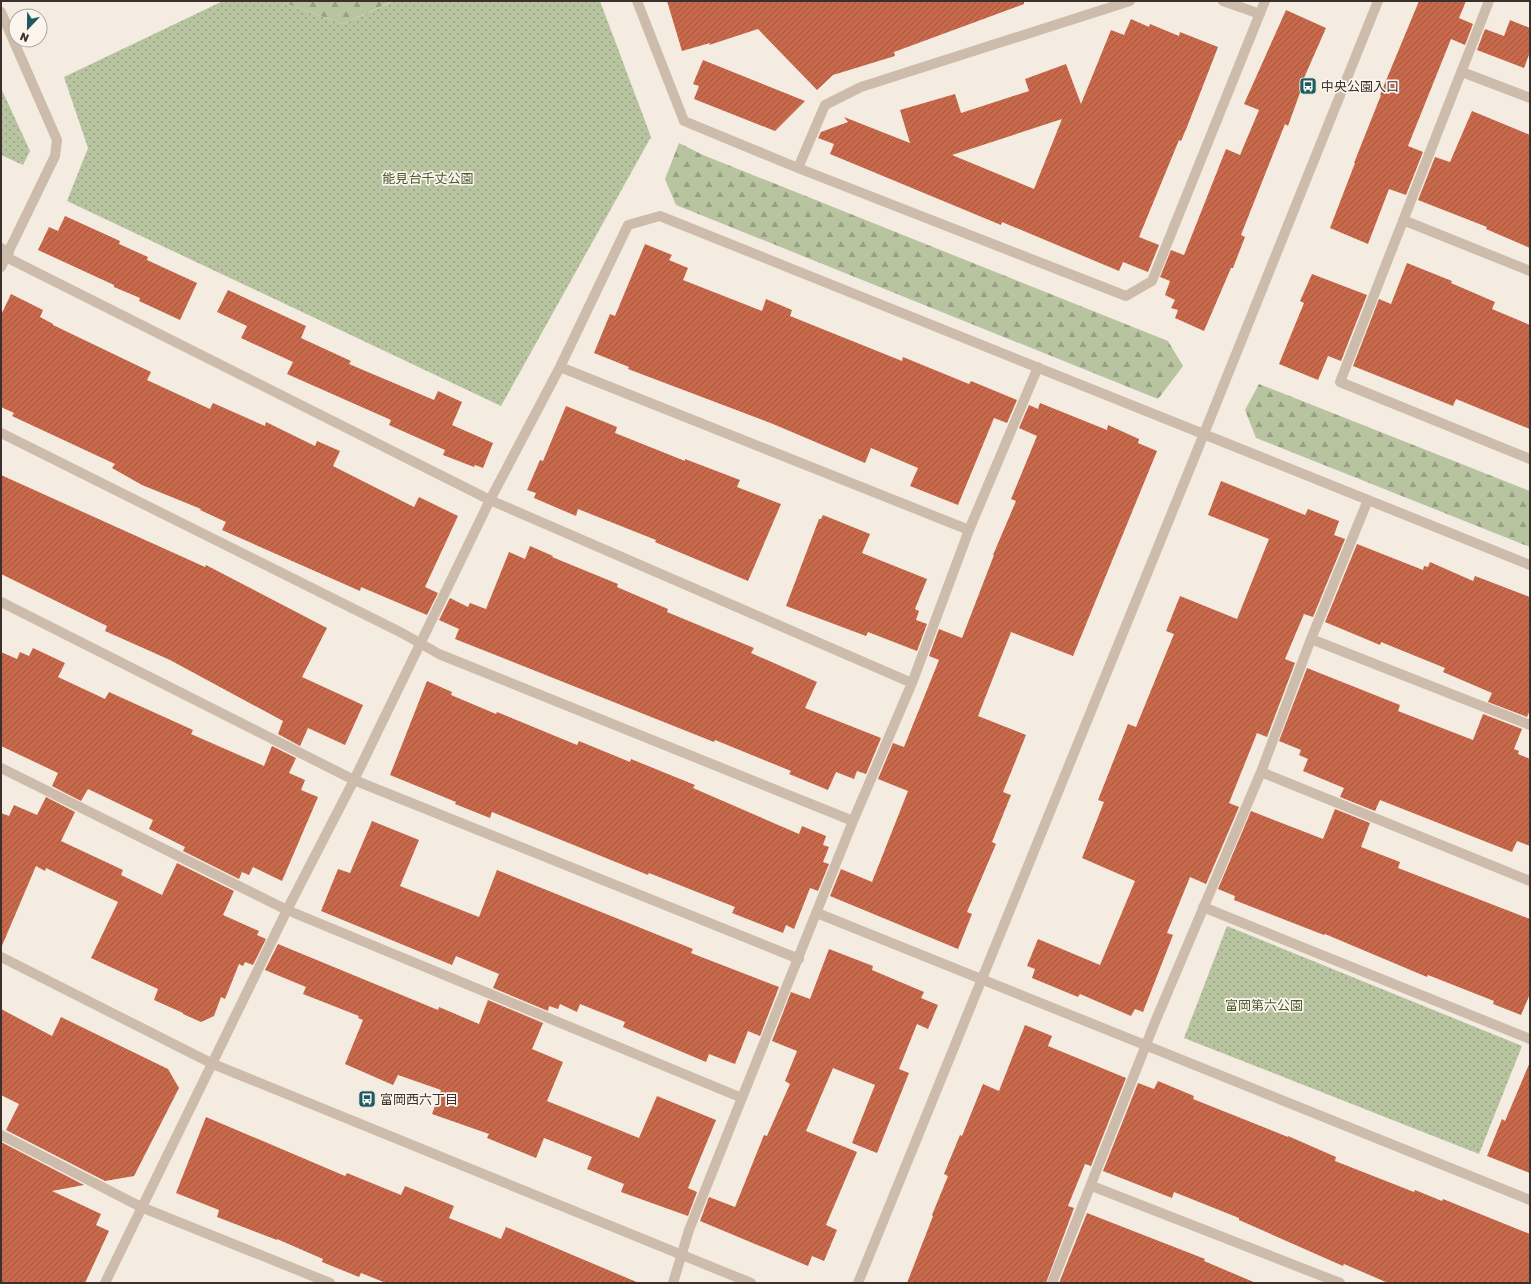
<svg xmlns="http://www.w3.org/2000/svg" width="1531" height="1284" font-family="'Golos Text','Noto Sans JP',sans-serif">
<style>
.grass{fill:url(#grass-dots)}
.forest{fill:url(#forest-firs)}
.building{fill:url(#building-hatch);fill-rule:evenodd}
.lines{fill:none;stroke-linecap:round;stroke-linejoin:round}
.service{stroke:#cdbbac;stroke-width:10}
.minor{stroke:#cdbbac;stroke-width:10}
.tertiary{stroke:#cdbbac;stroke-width:10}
.labels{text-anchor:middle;stroke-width:3.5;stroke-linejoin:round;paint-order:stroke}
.poi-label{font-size:13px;fill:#3b302b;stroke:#fbf5ee;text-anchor:start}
.park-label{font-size:13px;fill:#4a5a2e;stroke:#fbf5ee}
</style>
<defs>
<pattern id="grass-dots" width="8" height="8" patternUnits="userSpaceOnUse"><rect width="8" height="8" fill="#b8c4a0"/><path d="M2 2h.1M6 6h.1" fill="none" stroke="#97a083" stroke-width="1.8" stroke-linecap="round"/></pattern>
<pattern id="forest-firs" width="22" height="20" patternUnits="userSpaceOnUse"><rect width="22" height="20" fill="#b8c4a0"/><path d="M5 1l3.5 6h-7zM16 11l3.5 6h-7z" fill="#97a083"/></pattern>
<pattern id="building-hatch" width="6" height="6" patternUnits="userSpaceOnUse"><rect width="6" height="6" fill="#c8694b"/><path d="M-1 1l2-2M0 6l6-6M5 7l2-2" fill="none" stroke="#a4573f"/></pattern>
</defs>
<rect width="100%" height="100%" fill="#f4ebe1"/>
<path class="grass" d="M223,1H279L343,24L394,1H600L651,137L501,406L67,201L88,148L64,77Z
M1,88L30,151L23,165L1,155Z
M1227,926L1522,1046L1479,1154L1184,1038Z"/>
<path class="forest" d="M279,1H393L343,24Z
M679,143L703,155L1168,341L1183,366L1158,399L676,205L665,179Z
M1259,384L1530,491V547L1256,438L1245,410Z"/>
<path class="building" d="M667,1H1024V4L894,52L895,56L833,75L817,90L758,29L709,45L710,43L682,51Z
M1419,1H1466L1459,18L1473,24L1465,45L1451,39L1408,146L1423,152L1406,195L1389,189L1368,244L1330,228L1355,163H1354L1381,95H1380Z
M1286,10L1326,28L1300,87H1302L1288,126L1285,124L1241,235L1245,237L1233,268H1231L1204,331L1175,318L1178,310L1171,308L1175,300L1165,295L1170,281L1160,277L1171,250L1184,255L1226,149L1240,155L1259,110L1244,104Z
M1131,19L1149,27L1150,24L1179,36L1180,32L1218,47L1187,127L1181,141L1179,140L1139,237L1159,245L1148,272L1123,262L1119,271L1002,222L1001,225L830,154L834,144L818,138L821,132L848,122L844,117L910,143L900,110L955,94L961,113L1029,91L1025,79L1066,64L1081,104L1111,30L1124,35ZM1062,119L1034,189L952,155Z
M1510,20L1530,28V52L1524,68L1477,50L1485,29L1504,36Z
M703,60L805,101L775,131L694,99L699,86L693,84Z
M1472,111L1530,135V248L1486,229L1487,227L1418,200L1435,157L1450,162Z
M65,216L120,241L119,244L148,257L147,260L197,283L180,320L139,301L140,298L114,287V285L38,250L49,227L58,231Z
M645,244L672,255L669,260L688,268L683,280L762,311L766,299L792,310L790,316L902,361L903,357L969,384L971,381L1017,400L1007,423L994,418L958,505L910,486L918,468L871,448L865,463L773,424L628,369L629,367L594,353L610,314L615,316Z
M1407,263L1452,281L1451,283L1495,302L1492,309L1530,325V429L1456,399L1453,406L1353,366L1379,299L1391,304Z
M1312,274L1367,295L1341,361L1328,356L1318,380L1279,364L1304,303L1300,301Z
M228,290L306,326L301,338L351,361L349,364L434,400L438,391L462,402L452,425L493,443L483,468L475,465L474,467L443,455L445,450L389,425L391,420L287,374L293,362L241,338L247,326L217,312Z
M11,294L43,310L40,317L53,324V325L151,372L147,380L210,409L213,403L265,426L266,422L315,446L317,441L340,451L333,466L414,507L419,497L458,516L425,587L438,593L427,615L361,587L360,591L222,530L226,522L200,510L201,509L142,485L112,468L115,464L12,416L14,413L1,407V315Z
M1040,403L1107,430L1108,425L1139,439L1138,443L1157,451L1073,656L1011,632L978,716L1026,735L1003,792L1011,795L992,842L996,844L967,912L972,914L958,949L830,896L841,869L872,882L908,791L878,779L893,743L904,747L939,660L929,656L939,629L962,638L994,555H993L1016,501L1011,499L1037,436L1019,428L1029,405L1038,409Z
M566,406L617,427L615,433L685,461V459L740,480L737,487L781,504L748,581L655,542L656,540L578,509L576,516L534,498L536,493L527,490L540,460L543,461Z
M1,475L205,567L206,565L327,628L302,677L363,705L345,745L308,728L300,746L278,734L283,721L170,660L105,631L107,626L1,574Z
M1221,481L1305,515L1308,509L1339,521L1334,535L1345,539L1313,617L1304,614L1285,659L1295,663L1267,737L1257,733L1229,803L1239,807L1206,884L1190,877L1167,933L1173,935L1143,1012L1135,1009L1131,1016L1080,994L1078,997L1032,978L1035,969L1027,966L1038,939L1100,965L1135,881L1082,858L1104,802L1098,800L1128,724L1136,727L1174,634L1166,631L1180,596L1237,619L1269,539L1208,515Z
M823,515L870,534L862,553L927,579L915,609L919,611L916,620L927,624L917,651L868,632L866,636L786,606L819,519H821Z
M1357,544L1423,570L1424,566L1428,567L1430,562L1473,581L1475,576L1530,597V710L1527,717L1488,702L1492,693L1443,672L1445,668L1381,642L1380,645L1325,622Z
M530,546L553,556L552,557L618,584L617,587L668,609L667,612L754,648L751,653L817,682L805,708L881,738L866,774L857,771L854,779L836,772L828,790L789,774L791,771L715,740L714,742L455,639L459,629L439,620L450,598L468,607L470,603L486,609L509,552L525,559Z
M33,648L65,663L58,677L105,699L109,692L193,730L191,734L264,766L272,746L296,758L289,773L305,780L301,790L318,797L282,881L253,867L249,875L242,872L239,879L183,851L185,847L149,829L153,820L88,789L81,801L52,786L58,773L1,746V652L17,659L20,652L29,656Z
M1307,668L1400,705L1398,711L1473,740L1483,714L1522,729L1514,749L1519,751L1518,754L1530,759V846L1517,841L1512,852L1380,800L1375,811L1340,797L1344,788L1303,771L1308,759L1299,755L1301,750L1279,741Z
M427,681L452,692L451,695L496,714L497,712L577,745L579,741L630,762L631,759L695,785L693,788L799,834L802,826L826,836L823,845L829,847L823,862L829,864L818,891L810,888L794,929L786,925L783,933L732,913L735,907L649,873L648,875L492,812L490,818L455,804L456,802L390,775Z
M46,797L75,812L61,841L123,870L121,875L162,895L177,863L234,891L223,915L259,931L257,935L266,939L253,965L245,962L243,966L239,964L225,999L221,997L214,1016L201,1022L183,1014V1013L154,1000L158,989L91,958L118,902L46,868L45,871L36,866L1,948V813L9,816L14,805L37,815Z
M1335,809L1370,823L1361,847L1400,862L1398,868L1530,919V994L1521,1015L1493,1004L1494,1001L1428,975L1427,977L1325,934L1324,935L1234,900L1235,896L1218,889L1251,811L1323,839Z
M372,821L419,840L400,886L479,917L497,870L693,949L691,953L779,987L760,1036L748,1031L735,1064L709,1054L706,1062L623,1027L625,1022L580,1004L577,1012L560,1004L558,1009L549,1006L548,1011L493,988L499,974L456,956L452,965L321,911L338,869L350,873Z
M278,944L438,1010L439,1007L479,1024L488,1000L543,1023L532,1049L563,1062L547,1101L639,1138L657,1096L716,1120L688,1188L697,1192L688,1216L621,1192L624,1184L587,1169L592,1157L544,1138L536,1158L487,1138L489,1134L432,1114L441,1090L398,1075L393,1085L345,1064L363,1020L358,1018L359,1016L303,994L306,987L265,970Z
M829,949L873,966L872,970L924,992L921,998L938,1005L928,1029L917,1024L899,1069L909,1073L877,1153L852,1143L875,1085L833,1068L806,1131L857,1152L826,1225L837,1230L824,1261L812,1256L808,1266L700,1221L709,1197L735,1207L764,1135L767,1136L790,1084L785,1081L797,1051L772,1041L791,992L810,999Z
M1,1009L52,1036L61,1017L168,1069L179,1088L134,1176L105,1181L6,1130L19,1104L1,1095Z
M1025,1025L1052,1036L1048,1046L1126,1078L1091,1166L1085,1164L1068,1206L1074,1208L1046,1283H907L933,1216L932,1215L948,1176L944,1174L960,1135L962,1136L983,1084L999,1091Z
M1530,1062V1173L1487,1156L1502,1119L1505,1121Z
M1158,1081L1194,1096L1193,1099L1288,1137V1136L1336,1157L1335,1161L1414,1192L1415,1190L1442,1201L1443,1199L1530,1234V1283H1388L1344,1264L1343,1266L1239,1220V1218L1174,1192L1172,1198L1103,1171L1138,1083L1154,1089Z
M206,1117L345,1176L347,1173L401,1195L405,1186L454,1206L449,1218L501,1239L506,1227L639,1283H386L361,1273L359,1277L322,1262L323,1259L277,1239V1240L217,1217L219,1210L176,1193Z
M1,1142L84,1185L52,1191L101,1214L96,1225L109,1231L85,1283H1Z
M1087,1213L1205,1259L1204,1261L1256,1283H1059Z"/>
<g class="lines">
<path class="service" d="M1,248L9,252"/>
<path class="minor" d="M637,1L684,121L798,168L1126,296L1152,281L1265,1
M1223,1L1260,14
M1489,1L1340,382L1530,459
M1,12L57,140L55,156L1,267
M1462,72L1530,98
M798,168L825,105L861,87L1130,1
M1403,220L1530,271
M6,257L490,500L912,683
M560,367L969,530
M1,433L402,633L439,654L853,821
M1,602L354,780L799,959
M1311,639L1530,725
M1,768L287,910L742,1098
M1261,772L1530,881
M1203,907L1530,1039
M817,913L1530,1200
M1,1135L141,1207L330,1283
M1092,1186L1340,1283
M105,1283L287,910L354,780L490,500L560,367L628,225L660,216L1530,565
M673,1283L689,1230L853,821L912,683L969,530L1038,367
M1052,1283L1155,1022L1261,772L1311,639L1368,500"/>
<path class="tertiary" d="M1,957L213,1064L751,1283
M858,1283L1195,456L1378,1"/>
</g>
<defs>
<symbol id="bus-square" viewBox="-11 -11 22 22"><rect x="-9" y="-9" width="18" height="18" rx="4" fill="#1f5a5e" stroke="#fbf5ee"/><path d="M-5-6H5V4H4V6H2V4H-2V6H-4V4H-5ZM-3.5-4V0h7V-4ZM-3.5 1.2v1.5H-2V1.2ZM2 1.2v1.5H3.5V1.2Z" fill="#fff"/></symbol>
</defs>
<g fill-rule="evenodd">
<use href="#bus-square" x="1298" y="76" width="20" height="20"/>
<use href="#bus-square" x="357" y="1089" width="20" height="20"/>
</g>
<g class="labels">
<g class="poi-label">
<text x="1321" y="91">中央公園入口</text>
<text x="380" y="1104">富岡西六丁目</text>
</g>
<g class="park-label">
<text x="428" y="183">能見台千丈公園</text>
<text x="1264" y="1010">富岡第六公園</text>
</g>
</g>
<rect width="1531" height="1284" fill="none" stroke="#3b302b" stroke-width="4"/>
<g transform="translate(28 28) rotate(202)"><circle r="19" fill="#fbf5ee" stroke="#aea6a0"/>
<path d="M0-3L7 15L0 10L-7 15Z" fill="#1f5a5e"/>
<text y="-6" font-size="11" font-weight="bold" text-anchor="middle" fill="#3b302b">N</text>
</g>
</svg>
